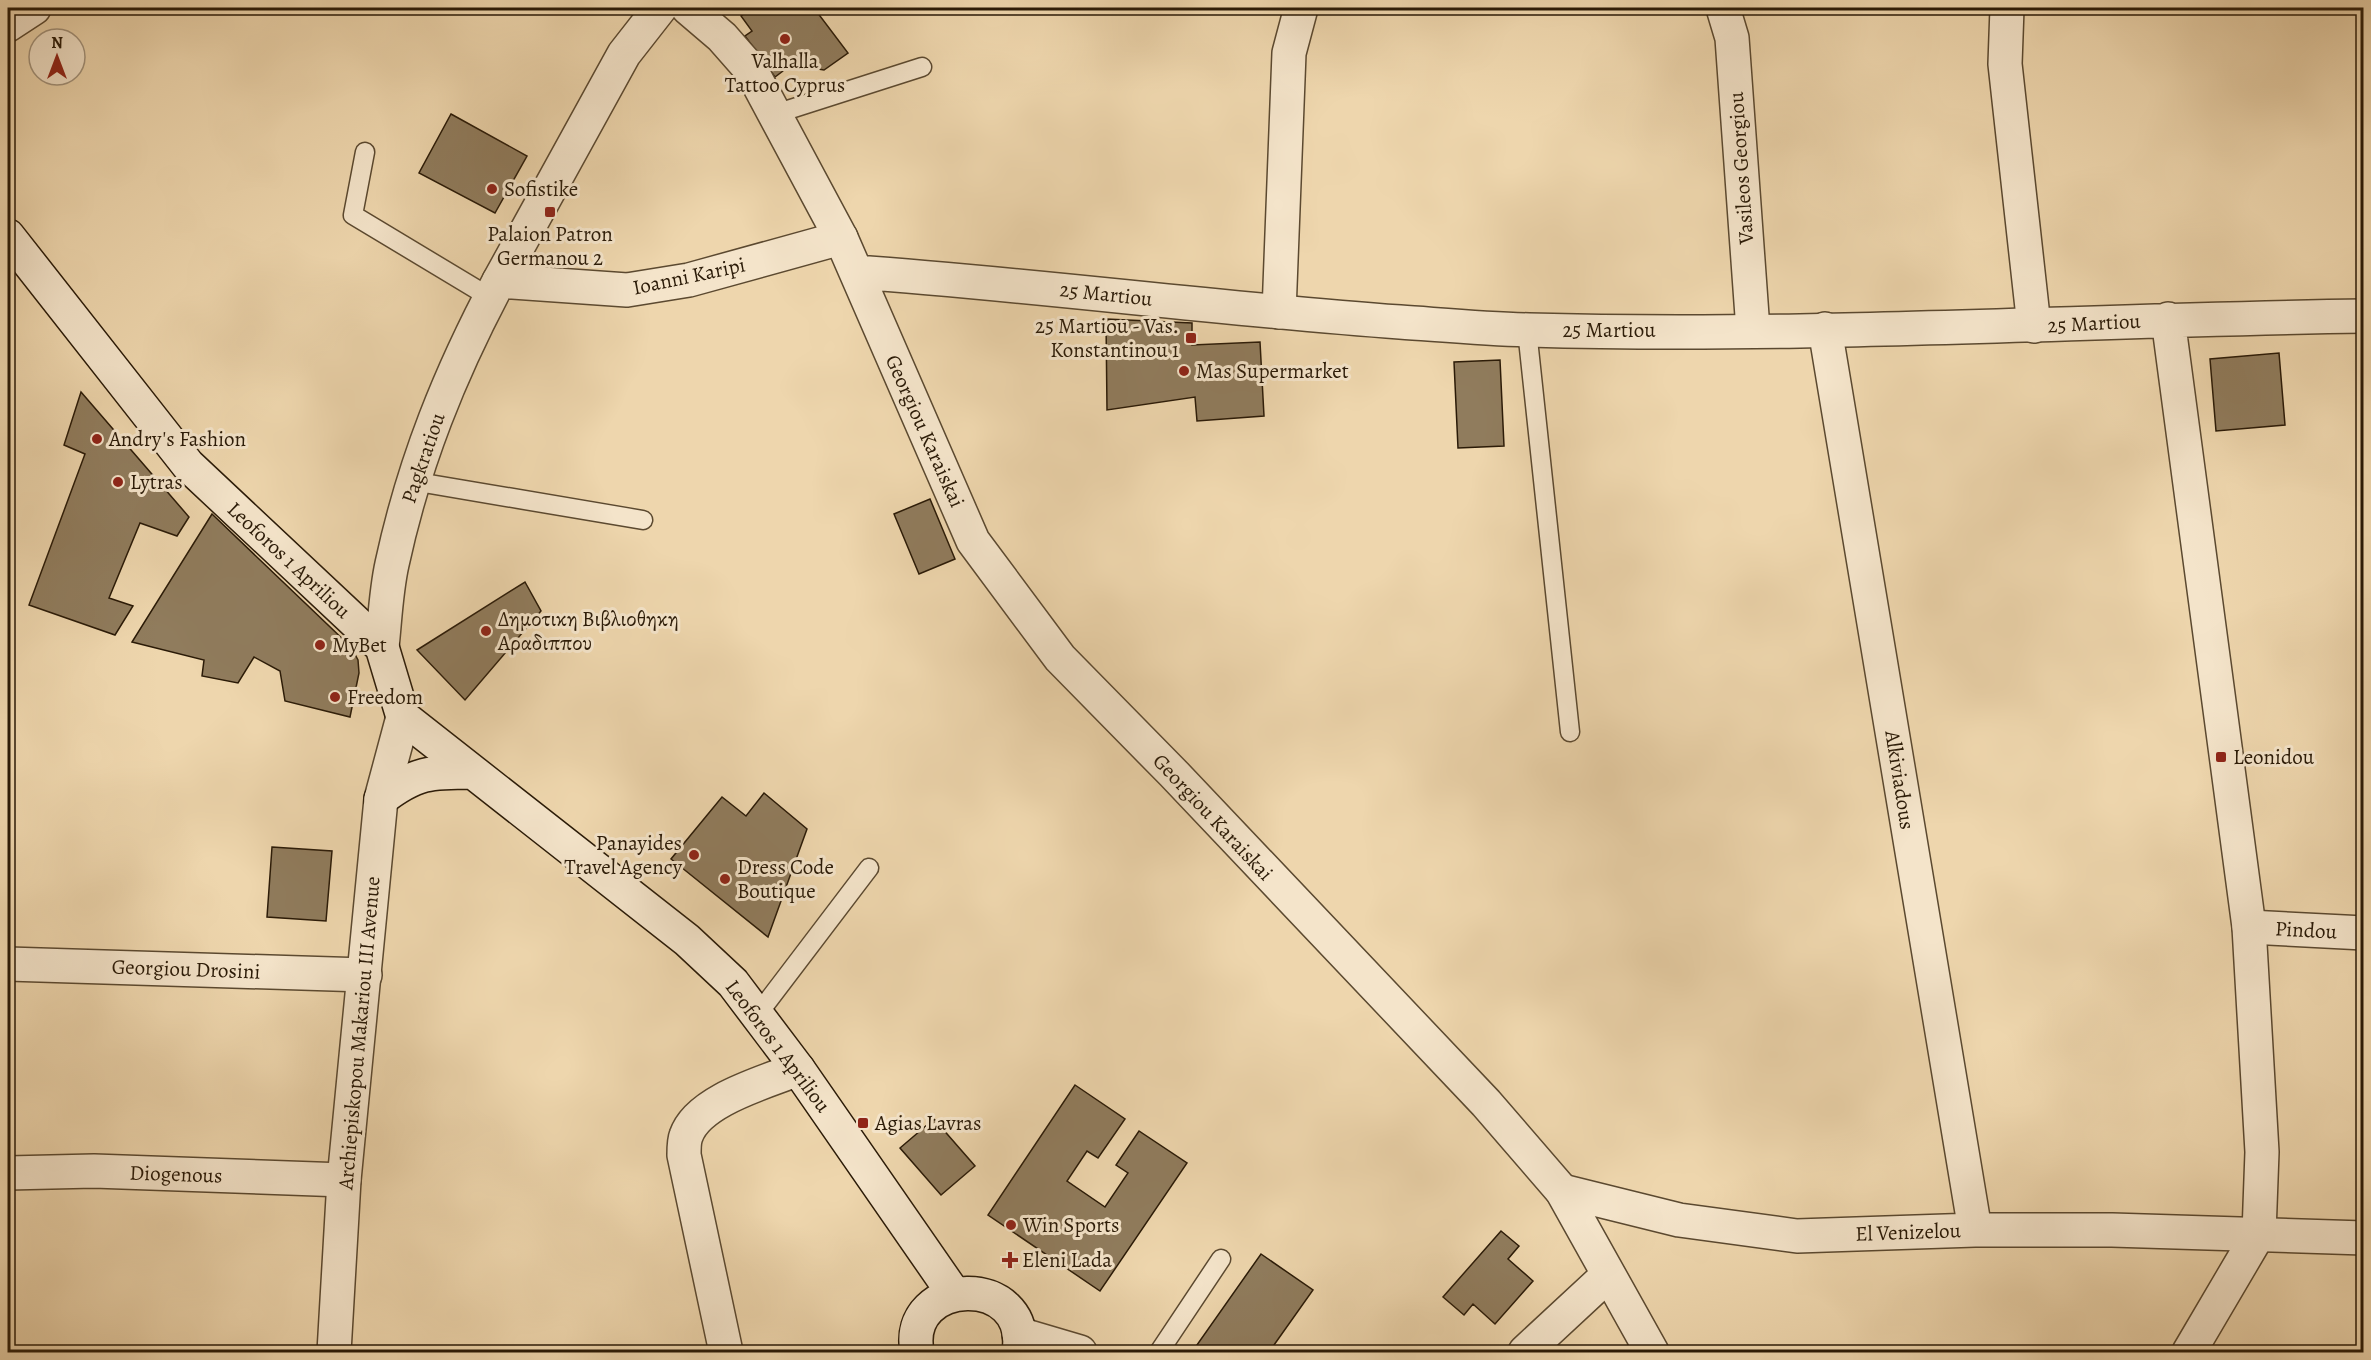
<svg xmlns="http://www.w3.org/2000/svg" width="2371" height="1360" font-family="Alegreya,serif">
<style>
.building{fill:#907c5d;stroke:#2a1a07;stroke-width:1.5}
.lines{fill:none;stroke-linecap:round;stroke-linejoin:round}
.service-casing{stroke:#5b4930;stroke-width:21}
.minor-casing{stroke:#5b4930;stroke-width:36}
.tertiary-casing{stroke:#5b4930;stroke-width:36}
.secondary-casing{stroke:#2a1a07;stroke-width:36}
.service{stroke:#f4e4ca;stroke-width:18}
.minor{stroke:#f4e4ca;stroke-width:33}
.tertiary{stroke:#f4e4ca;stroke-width:33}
.secondary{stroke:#f4e4ca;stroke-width:33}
.poi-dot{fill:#8f2418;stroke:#f4e4ca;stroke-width:2}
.labels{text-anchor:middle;stroke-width:6;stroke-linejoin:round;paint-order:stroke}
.poi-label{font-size:21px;fill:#2a1a07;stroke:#f4e4ca;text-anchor:start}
.street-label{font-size:21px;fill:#2a1a07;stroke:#f4e4ca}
</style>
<rect width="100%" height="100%" fill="#eed6ad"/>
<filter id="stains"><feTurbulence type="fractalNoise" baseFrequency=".00333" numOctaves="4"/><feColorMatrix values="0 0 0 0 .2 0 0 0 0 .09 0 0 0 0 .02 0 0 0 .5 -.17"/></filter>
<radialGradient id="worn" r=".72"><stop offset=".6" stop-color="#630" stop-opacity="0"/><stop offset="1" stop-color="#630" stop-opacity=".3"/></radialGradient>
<path class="building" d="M752,8H814L848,53L824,70L806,67L799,59L775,77L745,36L752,31L741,16Z
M451,114L527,156L495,213L419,173Z
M1106,319L1192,323V345L1260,342L1264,416L1197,421L1195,397L1107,410Z
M2279,353L2285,425L2216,431L2210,359Z
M1500,360L1504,446L1458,448L1454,362Z
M81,392L189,517L177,536L140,523L109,598L133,606L115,635L29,605L85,454L64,445Z
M930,499L955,559L919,574L894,514Z
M212,514L351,647L358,660L359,673L350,717L285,701L280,671L254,657L238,683L202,676L204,660L132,642Z
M525,582L541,611L465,700L417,650Z
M764,793L807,829L768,937L671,859L722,797L746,816Z
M272,847L332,851L326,921L267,917Z
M1075,1085L1125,1119L1098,1158L1087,1151L1067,1181L1105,1207L1128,1173L1116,1165L1139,1131L1187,1163L1100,1291L988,1215Z
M934,1119L975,1166L941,1195L900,1148Z
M1501,1231L1519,1246L1508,1259L1533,1281L1495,1324L1473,1304L1464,1315L1443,1297Z
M1261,1254L1313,1290L1269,1352H1192Z"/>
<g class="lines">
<defs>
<path id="service" d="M775,114L922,67
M365,152L353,215L491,298
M1527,330L1570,732
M412,481L643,520
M758,1014L869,868
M1159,1352L1221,1259"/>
<path id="minor" d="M688,8L722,37L751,70L841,238
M1723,8L1732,38L1753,330
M2007,8L2005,64L2034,326
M8,25L34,8
M499,281L624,54L660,8
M1279,312L1289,53L1301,8
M1825,329L1975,1230
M2249,927L2364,933
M8,964L365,975
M8,1173L94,1171L344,1180
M1562,1191L1679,1220L1797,1236L1975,1230H2112L2364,1238
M726,1352L684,1155C684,1149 684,1141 686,1136C698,1100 766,1082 798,1069
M1525,1352L1608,1275"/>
<path id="tertiary" d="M856,272C1038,285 1218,309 1400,322C1443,325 1486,329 1529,330C1807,338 2085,320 2364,316
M2168,319L2249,927L2262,1152L2259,1233L2189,1352
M382,647C385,619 386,591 392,564C414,462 450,373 499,281L627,290L689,280L841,238L973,541L1060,658L1173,773L1486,1103L1562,1191L1652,1352
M1019,1334L1080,1352
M334,1352L344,1180L381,799L403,717"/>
<path id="secondary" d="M8,236L188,465L382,647L403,717L687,940L733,983L798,1069L954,1294
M381,799C416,772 430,772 473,772
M917,1352C903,1276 1031,1272 1019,1352"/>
</defs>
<use href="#service" class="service-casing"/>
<use href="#minor" class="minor-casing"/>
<use href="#tertiary" class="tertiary-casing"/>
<use href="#secondary" class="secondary-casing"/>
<use href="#service" class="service"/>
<use href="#minor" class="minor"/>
<use href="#tertiary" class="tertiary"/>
<use href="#secondary" class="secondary"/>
</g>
<g class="poi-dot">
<circle cx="785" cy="39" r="6"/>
<circle cx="492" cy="189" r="6"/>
<rect x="544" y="206" width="12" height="12" rx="3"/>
<rect x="1185" y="332" width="12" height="12" rx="3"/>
<circle cx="1184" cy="371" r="6"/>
<circle cx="97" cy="439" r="6"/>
<circle cx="118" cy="482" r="6"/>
<circle cx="486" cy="631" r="6"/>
<circle cx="320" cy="645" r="6"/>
<circle cx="335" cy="697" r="6"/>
<rect x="2215" y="751" width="12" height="12" rx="3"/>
<circle cx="694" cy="855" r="6"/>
<circle cx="725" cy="879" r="6"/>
<rect x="857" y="1117" width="12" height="12" rx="3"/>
<circle cx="1011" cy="1225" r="6"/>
<path d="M1007 1251h6v6h6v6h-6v6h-6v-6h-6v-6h6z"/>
</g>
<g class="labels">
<g class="poi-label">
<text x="785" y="68" text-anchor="middle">Valhalla<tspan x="785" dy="24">Tattoo Cyprus</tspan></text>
<text x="504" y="196">Sofistike</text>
<text x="550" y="241" text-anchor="middle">Palaion Patron<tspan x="550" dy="24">Germanou 2</tspan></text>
<text x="1179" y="333" text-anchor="end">25 Martiou - Vas.<tspan x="1179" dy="24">Konstantinou 1</tspan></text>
<text x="1196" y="378">Mas Supermarket</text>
<text x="109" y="446">Andry's Fashion</text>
<text x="130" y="489">Lytras</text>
<text x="498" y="626">Δημοτικη Βιβλιοθηκη<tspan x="498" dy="24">Αραδιππου</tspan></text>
<text x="332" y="652">MyBet</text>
<text x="347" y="704">Freedom</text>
<text x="2233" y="764">Leonidou</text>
<text x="682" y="850" text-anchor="end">Panayides<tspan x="682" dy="24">Travel Agency</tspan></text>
<text x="737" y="874">Dress Code<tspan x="737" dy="24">Boutique</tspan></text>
<text x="875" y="1130">Agias Lavras</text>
<text x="1023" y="1232">Win Sports</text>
<text x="1022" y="1267">Eleni Lada</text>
</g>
<g class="street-label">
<text transform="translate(1741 168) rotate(-94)" y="7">Vasileos Georgiou</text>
<text transform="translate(689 276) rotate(-12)" y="7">Ioanni Karipi</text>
<text transform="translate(1106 294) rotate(6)" y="7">25 Martiou</text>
<text transform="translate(2094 323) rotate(-3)" y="7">25 Martiou</text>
<text x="1609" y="337">25 Martiou</text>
<text transform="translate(925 431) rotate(66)" y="7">Georgiou Karaiskai</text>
<text transform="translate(423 458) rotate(-71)" y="7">Pagkratiou</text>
<text transform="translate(289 560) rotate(43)" y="7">Leoforos 1 Apriliou</text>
<text transform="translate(1900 780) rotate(81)" y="7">Alkiviadous</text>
<text transform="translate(1213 817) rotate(47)" y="7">Georgiou Karaiskai</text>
<text transform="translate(2306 930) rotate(3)" y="7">Pindou</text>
<text transform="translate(186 969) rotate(2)" y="7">Georgiou Drosini</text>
<text transform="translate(359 1033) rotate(-85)" y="7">Archiepiskopou Makariou III Avenue</text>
<text transform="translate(778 1046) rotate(53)" y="7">Leoforos 1 Apriliou</text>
<text transform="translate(176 1174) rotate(2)" y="7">Diogenous</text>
<text transform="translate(1908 1232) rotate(-2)" y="7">El Venizelou</text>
</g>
</g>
<rect width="2371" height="1360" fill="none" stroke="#eed6ad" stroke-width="30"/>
<rect x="9" y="9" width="2353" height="1342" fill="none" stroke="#2a1a07" stroke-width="3"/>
<rect x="15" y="15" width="2341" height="1330" fill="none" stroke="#2a1a07" stroke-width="1.5"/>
<g transform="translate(57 57)"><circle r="28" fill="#f4e4ca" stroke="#a3937c" stroke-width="1.5"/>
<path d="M0-4.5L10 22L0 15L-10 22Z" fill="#8f2418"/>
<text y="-9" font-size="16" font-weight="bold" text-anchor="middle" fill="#2a1a07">N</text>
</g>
<rect width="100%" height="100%" filter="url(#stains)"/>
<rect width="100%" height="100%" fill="url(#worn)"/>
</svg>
